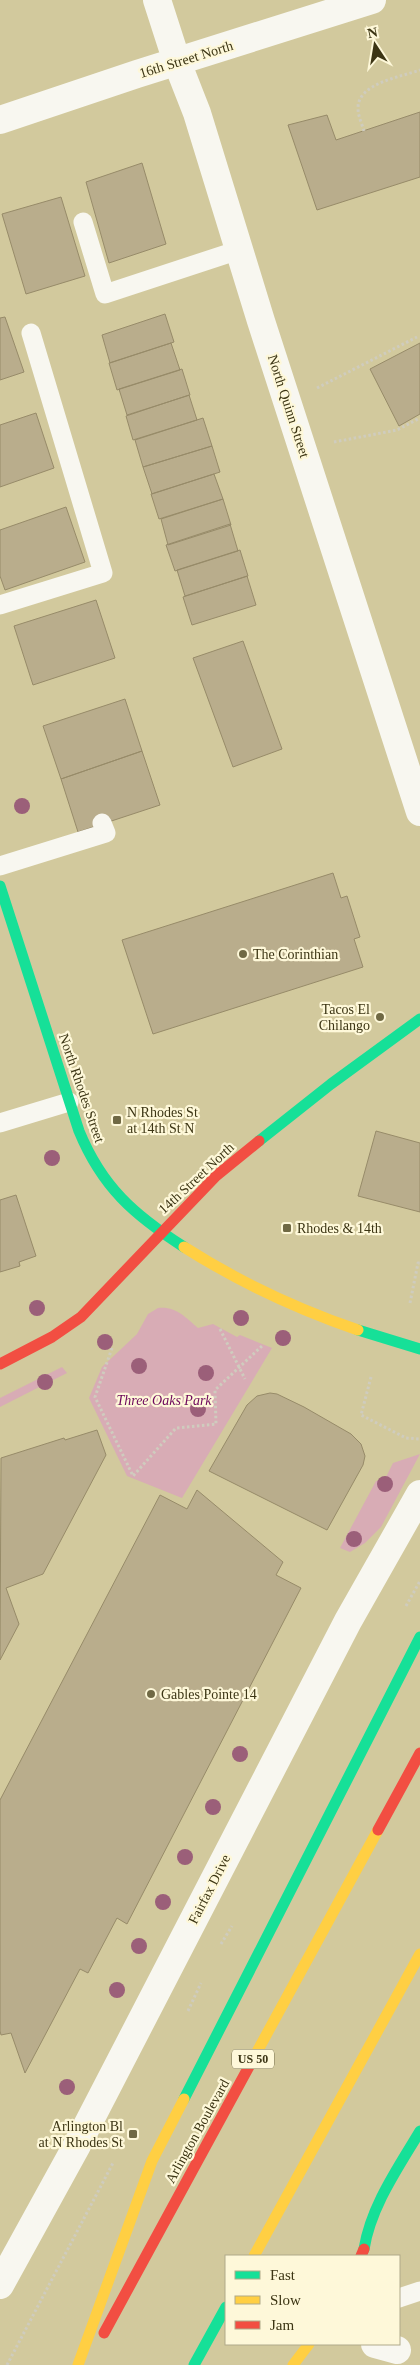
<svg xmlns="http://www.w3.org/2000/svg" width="420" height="2365" font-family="'Times New Roman',serif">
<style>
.green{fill:#d8acb5}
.building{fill:#b9ad8c;stroke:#978b69}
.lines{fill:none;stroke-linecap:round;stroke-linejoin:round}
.path{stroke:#cfccbe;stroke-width:3;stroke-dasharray:2.5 2.5;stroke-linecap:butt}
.lane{stroke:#f8f7f0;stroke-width:19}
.street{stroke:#f8f7f0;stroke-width:28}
.fast{stroke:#16e098;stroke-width:11}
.slow{stroke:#ffcf43;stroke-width:11}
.jam{stroke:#f24e42;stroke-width:11}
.tree{fill:#9b5f79}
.poi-dot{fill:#706944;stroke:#fef8d9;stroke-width:2}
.labels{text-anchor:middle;stroke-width:4.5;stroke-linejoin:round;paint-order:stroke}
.shield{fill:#fef8d9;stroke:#76704f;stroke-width:1}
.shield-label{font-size:12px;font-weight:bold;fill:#3c3514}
.street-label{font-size:14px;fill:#3c3514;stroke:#fef8d9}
.poi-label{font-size:14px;fill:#3c3514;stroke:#fef8d9;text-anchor:start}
.park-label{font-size:14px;font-style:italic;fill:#6e095c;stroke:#fef8d9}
</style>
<rect width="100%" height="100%" fill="#d2c99d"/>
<path class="green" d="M158,1308C176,1306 185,1317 198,1328L213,1324L237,1337L240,1335L272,1348L182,1498L127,1476L89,1398L102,1367L137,1334L148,1314Z
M62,1367L67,1373L0,1407V1398Z
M420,1454L381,1527L365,1543L350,1552L340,1548L376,1481L385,1479L393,1463Z"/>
<path class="building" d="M420,112V177L317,210L288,125L327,115L336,140Z
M142,163L166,244L109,263L86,182Z
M61,197L85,276L26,294L2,214Z
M165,314L174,342L110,363L102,335Z
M5,317L24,372L0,380V318Z
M171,343L180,370L117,390L109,363Z
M420,343V414L399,426L370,369Z
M182,369L190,395L127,415L119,389Z
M189,395L197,420L133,440L126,416Z
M36,413L54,468L0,487V425Z
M203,418L212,446L143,467L135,440Z
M212,446L220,472L152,494L143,467Z
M214,474L223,499L159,519L151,494Z
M223,499L231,525L168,545L161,519Z
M66,507L85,562L5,590L0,576V530Z
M230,524L238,551L175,571L166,545Z
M240,550L248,576L185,596L177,570Z
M247,576L256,605L192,625L183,597Z
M96,600L115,658L33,685L14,626Z
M243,641L282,749L233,767L193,658Z
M125,699L142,751L61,779L43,726Z
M142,751L160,805L78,832L61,779Z
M333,873L341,898L347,896L360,937L354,939L363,967L153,1034L122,940Z
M376,1131L420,1143V1212L358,1196Z
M16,1195L36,1256L19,1262L20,1266L0,1272V1200Z
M270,1393L277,1394L304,1407L351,1434L361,1444L365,1456L363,1465L327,1530L209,1471L247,1405L257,1396Z
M97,1430L106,1455L43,1574L6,1588L19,1624L0,1660L1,1458L64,1438L65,1440Z
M197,1490L283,1562L276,1575L301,1588L127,1924L117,1918L88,1973L80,1969L25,2073L11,2033L1,2035L0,2031V1800L160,1495L187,1509Z"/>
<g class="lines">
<path class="path" d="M364,131C362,124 358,116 358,108C358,83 401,77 420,70
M317,388L417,337
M334,442L397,430L420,418
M410,1303L418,1263H420
M220,1329L245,1379
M112,1348L95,1397L133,1476L176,1428L216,1424L215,1390L262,1346
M371,1377L361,1415L406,1438L420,1439
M406,1606L420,1581
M221,1944L232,1926
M188,2011L201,1983
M7,2365L113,2163"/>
<path class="lane" d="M83,222L105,294L239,250
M0,605L103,573L31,333
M0,866L106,833L102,823
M0,1123L69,1102
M399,2298L420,2291"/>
<path class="street" d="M157,0L177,62L197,113L261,321L420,812
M0,120L137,74L372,0
M0,2285L76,2147L348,1621L420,1494
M375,2344L397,2350"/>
<path class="fast" d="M0,886L79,1131C102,1187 134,1215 184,1247
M259,1141L331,1084L420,1019
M358,1330L420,1349
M184,2099L420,1637
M364,2249C371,2206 398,2168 420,2131
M194,2365L226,2307"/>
<path class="slow" d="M184,1247C239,1282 297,1309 358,1330
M252,2061L378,1830
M254,2256L420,1954
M78,2365L152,2161L184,2099
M293,2365L309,2344"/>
<path class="jam" d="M0,1364L52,1337L81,1317L216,1176L259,1141
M378,1830L420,1753
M361,2256L364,2249
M104,2333L252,2061"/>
</g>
<g class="tree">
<circle cx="22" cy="806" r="8"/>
<circle cx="52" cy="1158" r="8"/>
<circle cx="37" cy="1308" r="8"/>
<circle cx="241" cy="1318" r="8"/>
<circle cx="283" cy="1338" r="8"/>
<circle cx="105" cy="1342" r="8"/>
<circle cx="139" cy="1366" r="8"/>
<circle cx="206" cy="1373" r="8"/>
<circle cx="45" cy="1382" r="8"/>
<circle cx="198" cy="1409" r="8"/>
<circle cx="385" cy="1484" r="8"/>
<circle cx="354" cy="1539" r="8"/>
<circle cx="240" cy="1754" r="8"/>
<circle cx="213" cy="1807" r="8"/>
<circle cx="185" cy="1857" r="8"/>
<circle cx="163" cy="1902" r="8"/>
<circle cx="139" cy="1946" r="8"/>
<circle cx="117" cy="1990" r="8"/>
<circle cx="67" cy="2087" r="8"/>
</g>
<g class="poi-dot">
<circle cx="243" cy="954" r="5"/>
<circle cx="380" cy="1017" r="5"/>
<rect x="112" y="1115" width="10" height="10" rx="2.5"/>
<rect x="282" y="1223" width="10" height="10" rx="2.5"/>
<circle cx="151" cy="1694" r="5"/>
<rect x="128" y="2129" width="10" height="10" rx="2.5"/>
</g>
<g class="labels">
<rect class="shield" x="232" y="2049.5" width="42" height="19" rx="4"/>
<g class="shield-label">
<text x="253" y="2063">US 50</text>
</g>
<g class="street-label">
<text transform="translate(186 59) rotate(-17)" y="5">16th Street North</text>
<text transform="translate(289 406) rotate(72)" y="5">North Quinn Street</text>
<text transform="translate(82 1088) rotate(71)" y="5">North Rhodes Street</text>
<text transform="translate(196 1178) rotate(-43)" y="5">14th Street North</text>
<text transform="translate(209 1889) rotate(-63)" y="5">Fairfax Drive</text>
<text transform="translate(197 2131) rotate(-61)" y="5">Arlington Boulevard</text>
</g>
<g class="poi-label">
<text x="253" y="959">The Corinthian</text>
<text x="370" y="1014" text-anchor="end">Tacos El<tspan x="370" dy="16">Chilango</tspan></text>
<text x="127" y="1117">N Rhodes St<tspan x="127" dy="16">at 14th St N</tspan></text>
<text x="297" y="1233">Rhodes &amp; 14th</text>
<text x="161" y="1699">Gables Pointe 14</text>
<text x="123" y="2131" text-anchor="end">Arlington Bl<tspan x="123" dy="16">at N Rhodes St</tspan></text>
</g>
<g class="park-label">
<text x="164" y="1405">Three Oaks Park</text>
</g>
</g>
<rect x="225" y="2255" width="175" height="90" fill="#fef8d9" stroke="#b0aa8a"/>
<rect x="235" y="2271" width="25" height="8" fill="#16e098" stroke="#b0aa8a"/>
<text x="270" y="2280" font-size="15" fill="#3c3514">Fast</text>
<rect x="235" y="2296" width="25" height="8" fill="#ffcf43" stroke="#b0aa8a"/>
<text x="270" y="2305" font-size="15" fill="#3c3514">Slow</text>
<rect x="235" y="2321" width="25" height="8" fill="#f24e42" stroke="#b0aa8a"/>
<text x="270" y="2330" font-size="15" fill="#3c3514">Jam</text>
<g transform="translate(375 45) rotate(348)" stroke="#fef8d9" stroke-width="4" paint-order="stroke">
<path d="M0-4L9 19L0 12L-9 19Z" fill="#3c3514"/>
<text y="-8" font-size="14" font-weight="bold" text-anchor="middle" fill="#3c3514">N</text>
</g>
</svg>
